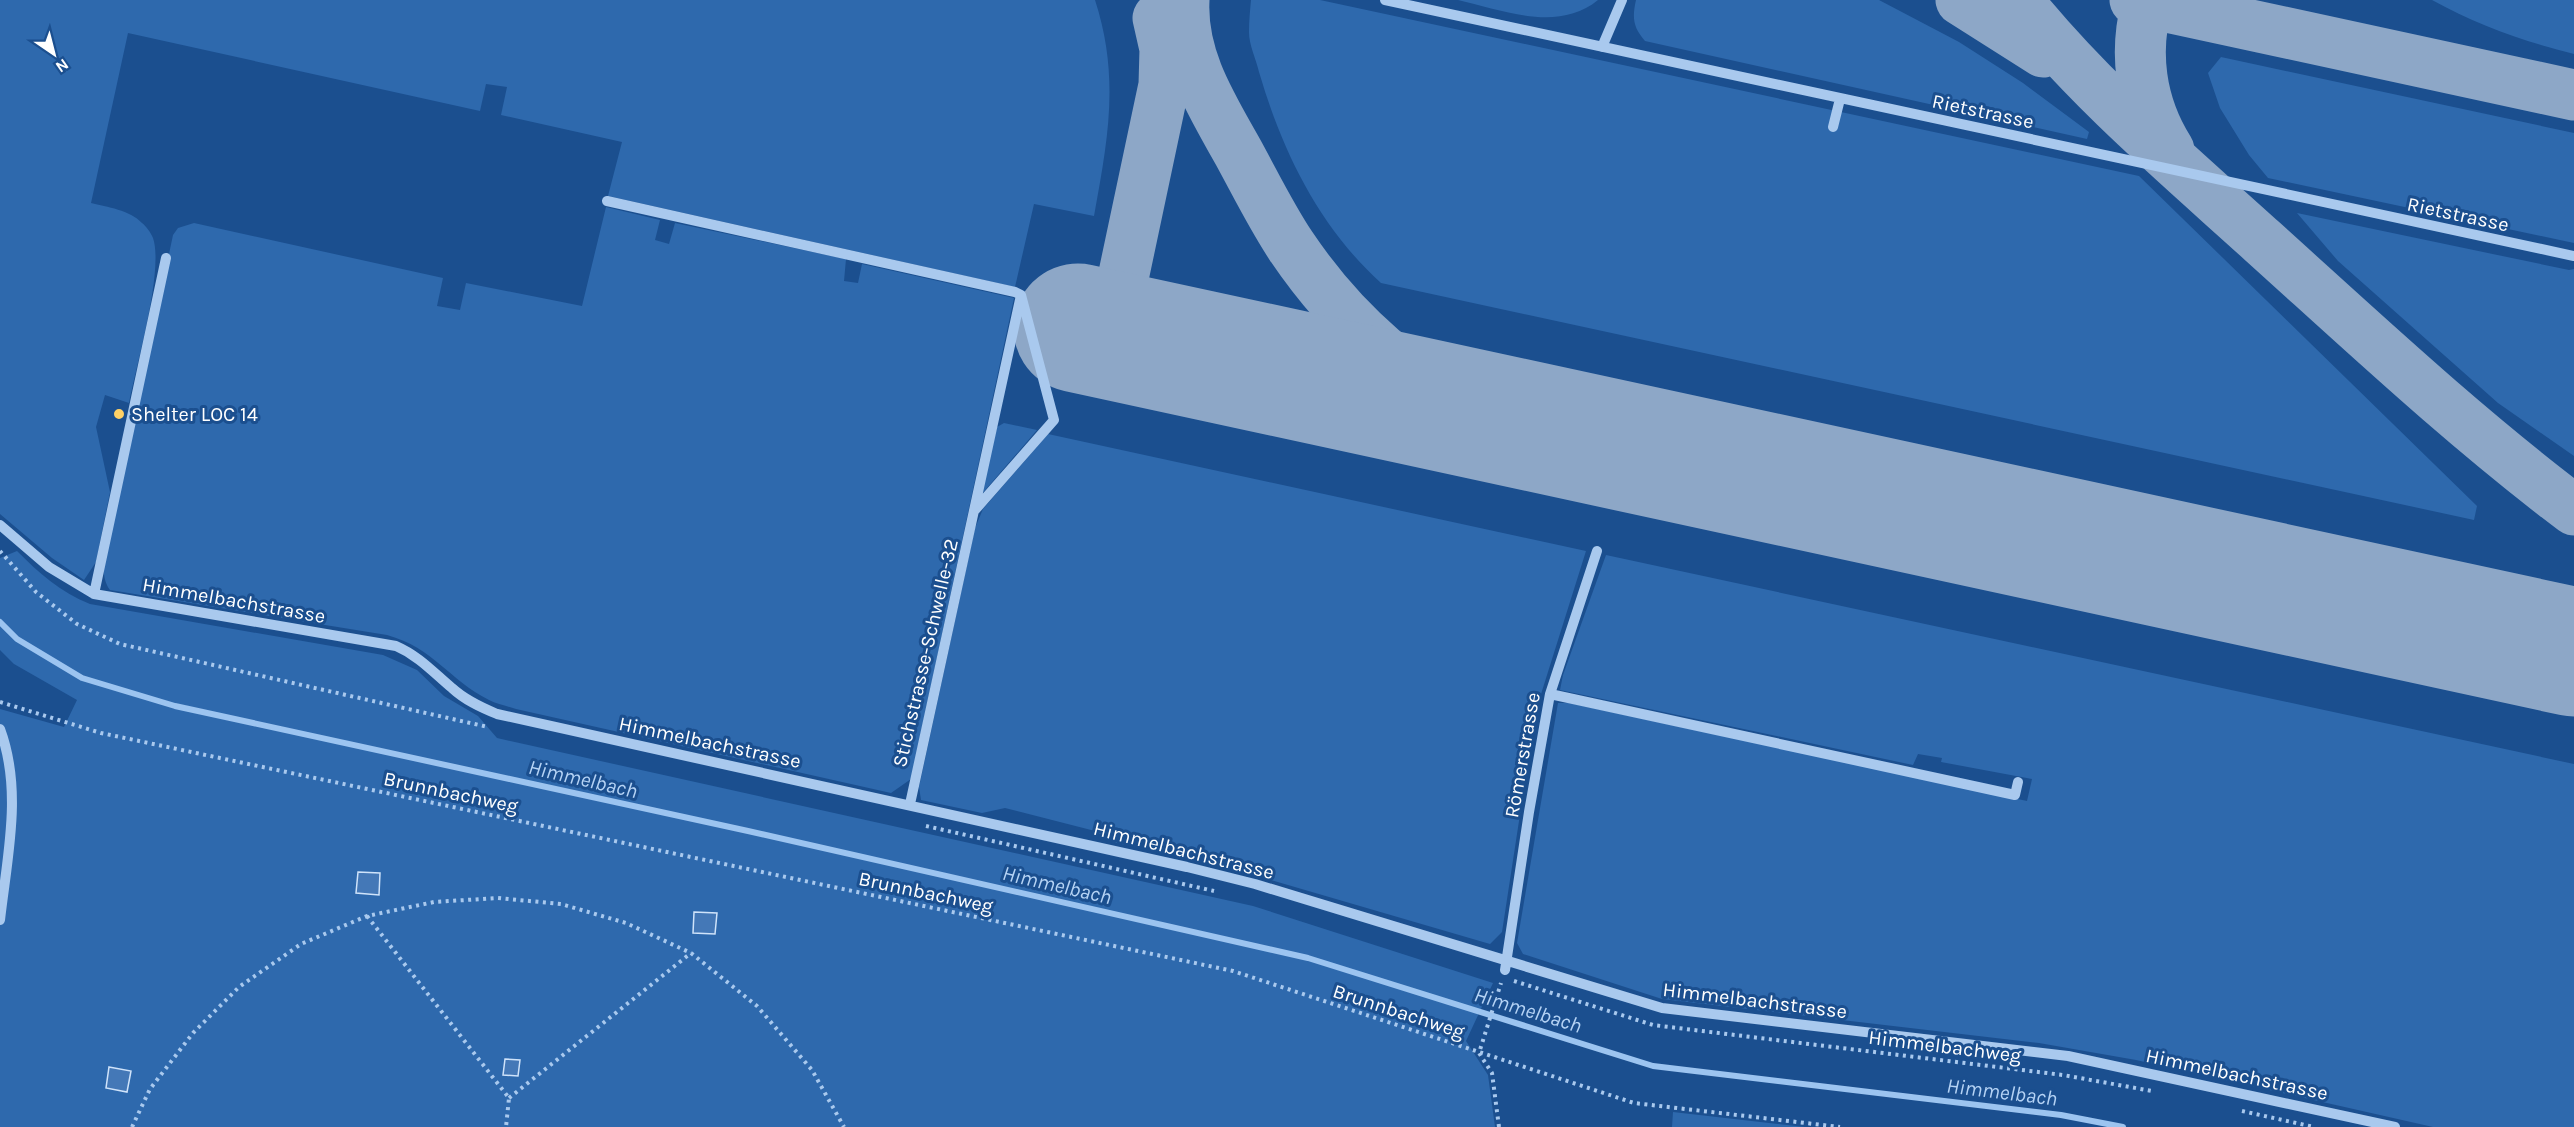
<svg xmlns="http://www.w3.org/2000/svg" width="2574" height="1127" font-family="Karla,sans-serif">
<style>
.green{fill:#2e69ad}
.lines{fill:none;stroke-linecap:round;stroke-linejoin:round}
.stream{stroke:#9cc4f0;stroke-width:6}
.taxiway{stroke:#8da7c7;stroke-width:51}
.runway{stroke:#8da7c7;stroke-width:129}
.building{fill:#4478b7;stroke:#cfe3fa;stroke-width:1.5}
.path{stroke:#a9c9ee;stroke-width:4;stroke-dasharray:3 4.5;stroke-linecap:butt}
.minor{stroke:#a9c9ee;stroke-width:10}
.poi-dot{fill:#ffd166;stroke:#1b4f8f;stroke-width:2}
.labels{text-anchor:middle;stroke-width:6;stroke-linejoin:round;paint-order:stroke}
.street-label{font-size:20px;fill:#fff;stroke:#1b4f8f}
.poi-label{font-size:20px;fill:#fff;stroke:#1b4f8f;text-anchor:start}
.water-label{font-size:21px;font-style:italic;fill:#b5d3f5;stroke:#1b4f8f}
</style>
<rect width="100%" height="100%" fill="#1b4f8f"/>
<path class="green" d="M0,0H1095C1120,77 1108,139 1094,216L1034,204L1015,287L608,196L622,142L501,115L507,87L486,84L480,111L128,33L91,203C107,207 130,210 142,223C146,226 151,233 153,238C164,270 136,366 129,403L105,395L96,427L110,492L96,562L84,580L52,558L0,514Z
M1251,0H1320L2139,176L2477,506L2474,520L1381,283C1319,227 1282,151 1259,72C1256,59 1249,45 1249,32C1249,21 1250,11 1251,0Z
M1458,0H1598C1558,33 1502,10 1458,0Z
M1636,0H1879L1959,42L2023,83L2089,132L2087,139L1645,41C1633,27 1632,18 1636,0Z
M2432,0H2574V54C2525,42 2477,25 2432,0Z
M2221,57L2574,133V243L2268,178L2249,155L2220,108L2208,73Z
M606,207L660,220L655,240L669,244L675,223L846,259L844,281L858,283L862,264L1014,298L911,779L891,793L516,709C507,706 497,704 489,700C449,680 434,648 387,635L110,590C103,580 103,570 105,558L173,235L178,228L194,223L443,278L437,306L460,310L466,283L582,306Z
M2297,213L2569,270L2574,269V456L2498,403L2338,261Z
M1004,423L1037,430L981,495L997,427Z
M1048,434L1586,551L1536,710L1502,932L1490,944L1220,865L1112,842L1095,831L1005,808L982,813L921,800L919,787L975,528L983,509Z
M17,551C39,573 60,592 90,604L383,655L417,670L444,696L478,716L497,738L1253,906L1493,983L1466,1041L1488,1075L1495,1127H0V709L64,727L77,700L14,664L0,650V558Z
M1606,555L2574,764V1127H2433L2136,1060L2039,1043L1662,999L1523,954L1517,943L1558,703H1569L2027,801L2032,779L1941,762L1942,758L1918,754L1913,765L1560,690L1563,675Z
M1673,1112L1805,1127H1672Z"/>
<g class="lines">
<path class="stream" d="M0,622L17,639L82,678L175,706L748,831L1308,958L1653,1066L2061,1115L2123,1127"/>
<path class="taxiway" d="M1184,0C1181,57 1211,104 1238,152C1255,183 1271,216 1291,246C1341,320 1415,391 1502,419C1519,424 1537,427 1555,431
M1961,0L2043,52
M2017,0C2089,90 2177,164 2262,241C2364,333 2464,427 2574,510
M2135,0L2574,95
M2148,0C2133,51 2140,104 2169,150
M1111,335L1164,85L1165,49L1158,18"/>
<path class="runway" d="M1078,328L2574,652"/>
</g>
<path class="building" d="M358,872L380,873L379,895L356,893Z
M694,912L717,913L715,934L693,933Z
M505,1059L520,1060L518,1076L503,1075Z
M109,1067L131,1071L127,1092L106,1088Z"/>
<g class="lines">
<path class="path" d="M0,551L36,592L77,624L120,644L488,727
M0,702L101,733L1233,971L1634,1103L1840,1127
M926,826L1214,891
M367,916L509,1098L506,1127
M1514,981L1653,1025L2063,1075L2152,1091
M509,1098L691,953
M2242,1111L2314,1127
M132,1127L150,1089L193,1033L239,987L301,944L367,916L434,902L498,898L561,904L626,923L691,953L757,1006L812,1070L844,1127
M1499,1127L1492,1073L1479,1053L1501,983"/>
<path class="minor" d="M1385,0L2574,256
M1602,47L1622,0
M1833,127L1840,99
M607,201L1015,292L1021,295
M0,525L49,567L94,594L396,646C419,656 433,672 452,688C465,700 480,707 497,714L1187,867L1255,884L1662,1008L2068,1056L2395,1127
M94,594L166,258
M1550,694L2015,795L2018,782
M0,729C23,791 7,857 0,920
M910,804L1021,295L1054,420L975,510
M1505,970L1529,812L1550,694L1597,551"/>
</g>
<circle class="poi-dot" cx="119" cy="414" r="6"/>
<g class="labels">
<g class="street-label">
<text transform="translate(1983 111) rotate(12)" y="7">Rietstrasse</text>
<text transform="translate(2458 214) rotate(12)" y="7">Rietstrasse</text>
<text transform="translate(234 600) rotate(10)" y="7">Himmelbachstrasse</text>
<text transform="translate(925 653) rotate(-77)" y="7">Stichstrasse-Schwelle-32</text>
<text transform="translate(710 742) rotate(12)" y="7">Himmelbachstrasse</text>
<text transform="translate(1522 755) rotate(-80)" y="7">Römerstrasse</text>
<text transform="translate(451 792) rotate(12)" y="7">Brunnbachweg</text>
<text transform="translate(1184 850) rotate(14)" y="7">Himmelbachstrasse</text>
<text transform="translate(926 892) rotate(12)" y="7">Brunnbachweg</text>
<text transform="translate(1755 1000) rotate(7)" y="7">Himmelbachstrasse</text>
<text transform="translate(1399 1011) rotate(18)" y="7">Brunnbachweg</text>
<text transform="translate(1945 1046) rotate(7)" y="7">Himmelbachweg</text>
<text transform="translate(2237 1074) rotate(12)" y="7">Himmelbachstrasse</text>
</g>
<g class="poi-label">
<text x="131" y="421">Shelter LOC 14</text>
</g>
<g class="water-label">
<text transform="translate(583 779) rotate(13)" y="7">Himmelbach</text>
<text transform="translate(1057 885) rotate(13)" y="7">Himmelbach</text>
<text transform="translate(1528 1010) rotate(17)" y="7">Himmelbach</text>
<text transform="translate(2002 1092) rotate(7)" y="7">Himmelbach</text>
</g>
</g>
<g transform="translate(54 54) rotate(145)" stroke="#1b4f8f" stroke-width="4.5" paint-order="stroke">
<path d="M0-4.5L10 22L0 15L-10 22Z" fill="#ffffff"/>
<text y="-9" font-size="16" font-weight="bold" text-anchor="middle" fill="#ffffff">N</text>
</g>
</svg>
